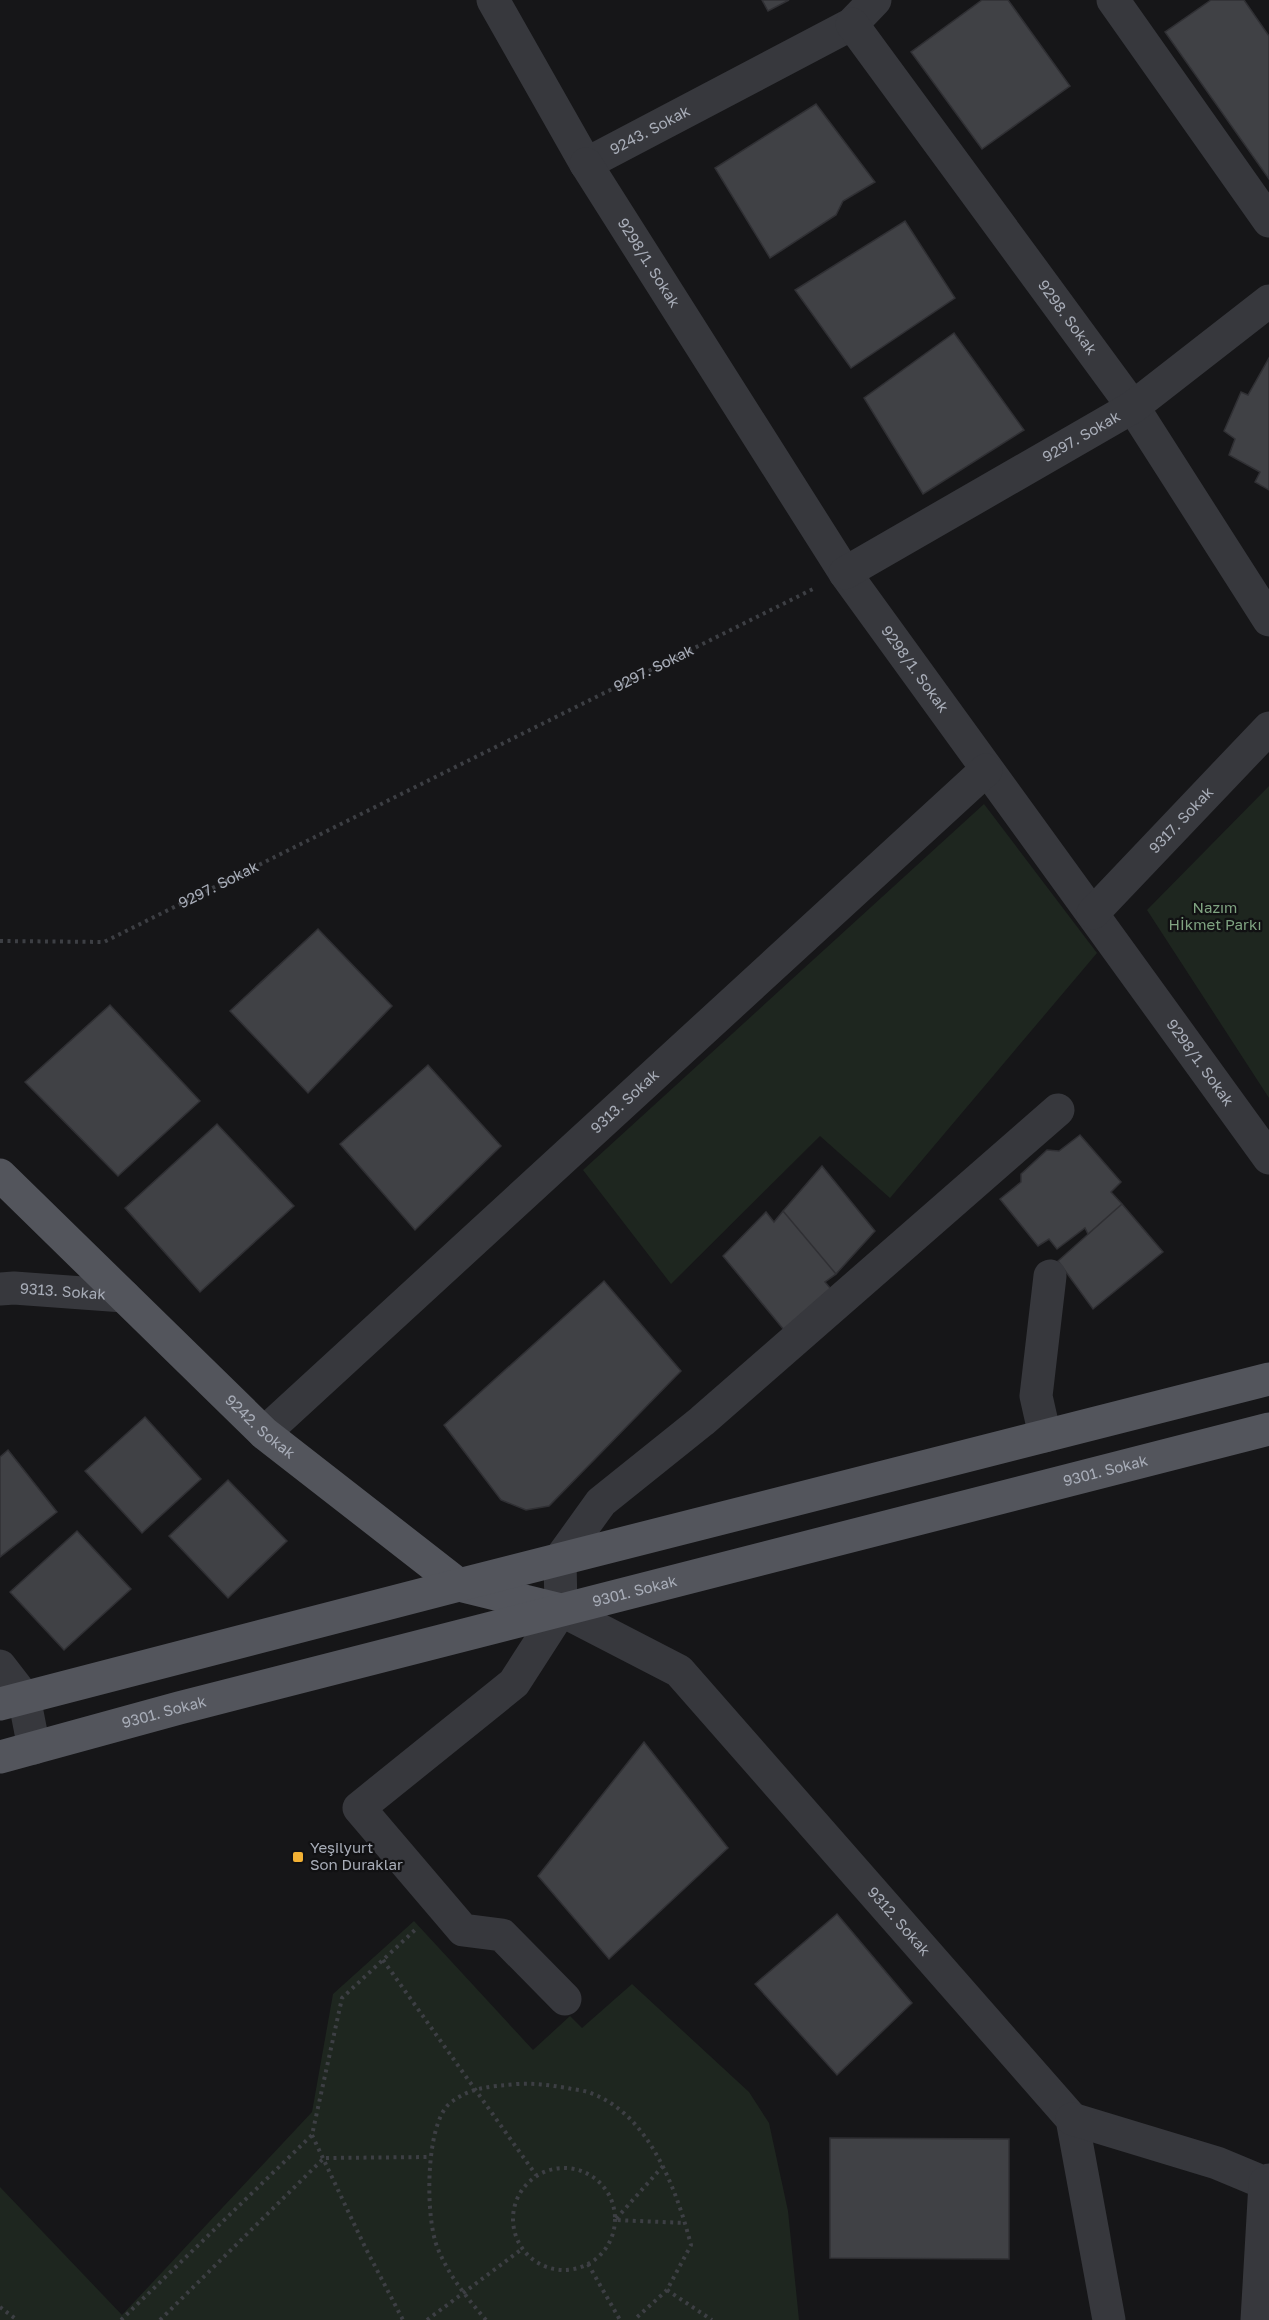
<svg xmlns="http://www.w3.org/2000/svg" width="1269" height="2320" font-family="'Golos Text',sans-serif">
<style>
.green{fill:#1e261f}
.building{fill:#404145;stroke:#303034;stroke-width:1.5}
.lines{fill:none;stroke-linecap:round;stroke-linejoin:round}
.path{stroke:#3d3f44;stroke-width:4;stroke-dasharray:3 4.5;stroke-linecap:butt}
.minor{stroke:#37383d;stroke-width:33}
.major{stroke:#53555c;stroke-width:33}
.poi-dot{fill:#f2b134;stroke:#111113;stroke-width:2}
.labels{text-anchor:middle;stroke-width:4.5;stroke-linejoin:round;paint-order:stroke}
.street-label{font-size:15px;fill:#a8adb8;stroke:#111113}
.park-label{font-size:15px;fill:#7fa381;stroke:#111113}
.poi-label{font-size:15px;fill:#a8adb8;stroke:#111113;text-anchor:start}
</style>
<rect width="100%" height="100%" fill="#161618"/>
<path class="green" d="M1269,786V1098L1147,910Z
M984,804L1097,953L890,1198L820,1136L671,1284L583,1170Z
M414,1921L533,2050L570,2016L582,2028L632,1984L749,2092L769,2123L788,2211L799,2320H0V2187L122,2315L312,2112L333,1994Z"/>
<path class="building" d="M762,0H789L768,11Z
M982,0H1008L1070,86L982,149L911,52Z
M1211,0H1244L1269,36V179L1165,32Z
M816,104L875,182L843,201L836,215L770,258L715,168Z
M905,221L955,298L851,368L795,290Z
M954,333L1024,430L923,494L864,398Z
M1269,358V490L1255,482L1260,472L1229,455L1235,439L1224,431L1241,392L1248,395Z
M318,929L392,1006L308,1093L230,1011Z
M110,1005L200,1101L118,1176L25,1082Z
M428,1065L501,1146L415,1230L340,1144Z
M217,1124L294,1206L200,1292L125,1208Z
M1080,1135L1121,1182L1111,1192L1122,1204L1088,1234L1085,1228L1057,1249L1049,1239L1038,1246L1000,1199L1021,1182V1174L1047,1150L1059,1151Z
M822,1166L875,1231L836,1274L783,1211Z
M1122,1204L1163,1252L1093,1309L1058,1261Z
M783,1211L836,1274L825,1282L836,1295L789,1336L723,1256L766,1212L774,1222Z
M604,1281L681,1371L549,1506L526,1510L501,1500L444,1425Z
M145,1417L201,1479L142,1533L85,1471Z
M8,1450L57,1512L0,1557V1457Z
M228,1480L287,1541L228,1598L169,1536Z
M77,1531L131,1589L64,1650L10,1592Z
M644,1742L728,1848L609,1959L538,1876Z
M837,1914L912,2003L837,2075L755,1984Z
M830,2138L1009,2139V2259L830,2258Z"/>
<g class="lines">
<g class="path">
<path id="s1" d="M0,941L104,942L813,589"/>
<path d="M383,1960L536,2175"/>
<path d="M312,2135L365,2247L403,2320"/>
<path d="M663,2166L615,2220L685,2223"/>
<circle cx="564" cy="2219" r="51"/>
<path d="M588,2264L620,2320"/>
<path d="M667,2290L712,2320"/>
<path d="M0,2307L17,2320"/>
<path d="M121,2320L312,2135L342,1998L415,1930"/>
<path d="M160,2320L324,2158L431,2157"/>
<path d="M427,2320L522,2249"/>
<path d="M486,2320C467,2298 449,2276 438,2249C425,2220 425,2126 449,2104C471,2086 490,2087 517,2084C535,2083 549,2085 567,2088C575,2090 585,2090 593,2094C650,2116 677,2191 691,2245L667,2290L634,2320"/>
</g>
<g class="minor">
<path id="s2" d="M493,0L586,164L852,24L875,0"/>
<path d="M1113,0L1269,221"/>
<path id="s3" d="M852,24L1133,407L1269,620"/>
<path id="s4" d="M586,164L845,573L1269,1158"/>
<path id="s5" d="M845,573L1133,407L1269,301"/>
<path id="s6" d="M1093,913L1269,728"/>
<path id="s7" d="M0,1289L14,1288L124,1296"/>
<path id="s8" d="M264,1433L986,770"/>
<path d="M1045,1436L1036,1396L1050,1276"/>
<path id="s9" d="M561,1610L679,1671L1072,2119L1109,2320"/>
<path d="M0,1666L24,1697L34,1748"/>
<path d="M565,1999L502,1935L463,1930L359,1808L514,1683L561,1610L560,1559L601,1502L702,1421L1058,1110"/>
<path d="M1072,2119L1217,2163L1265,2183L1269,2180"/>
<path d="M1257,2320L1265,2183"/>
</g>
<g class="major">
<path id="s10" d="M0,1175L264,1433L459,1585L557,1609"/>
<path d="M0,1704L459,1585L1269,1379"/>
<path id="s11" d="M0,1757L179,1708L1269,1429"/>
</g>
</g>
<rect class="poi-dot" x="292" y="1851" width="12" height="12" rx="3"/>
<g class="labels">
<g class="street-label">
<text dy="5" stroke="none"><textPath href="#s2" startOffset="261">9243. Sokak</textPath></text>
<text dy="5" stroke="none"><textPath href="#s4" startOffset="117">9298/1. Sokak</textPath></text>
<text dy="5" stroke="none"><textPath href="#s3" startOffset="364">9298. Sokak</textPath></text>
<text dy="5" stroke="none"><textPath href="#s5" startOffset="273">9297. Sokak</textPath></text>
<text dy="5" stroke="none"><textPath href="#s1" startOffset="718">9297. Sokak</textPath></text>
<text dy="5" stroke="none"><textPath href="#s4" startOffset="603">9298/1. Sokak</textPath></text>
<text dy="5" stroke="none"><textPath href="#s6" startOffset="128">9317. Sokak</textPath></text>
<text dy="5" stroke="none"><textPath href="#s1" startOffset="232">9297. Sokak</textPath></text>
<text dy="5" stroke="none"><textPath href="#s4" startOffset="1089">9298/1. Sokak</textPath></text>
<text dy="5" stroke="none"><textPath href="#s8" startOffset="490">9313. Sokak</textPath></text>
<text dy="5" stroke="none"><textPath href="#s7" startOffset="63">9313. Sokak</textPath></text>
<text dy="5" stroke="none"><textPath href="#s10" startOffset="362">9242. Sokak</textPath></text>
<text dy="5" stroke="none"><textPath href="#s11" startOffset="1142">9301. Sokak</textPath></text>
<text dy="5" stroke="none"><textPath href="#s11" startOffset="656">9301. Sokak</textPath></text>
<text dy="5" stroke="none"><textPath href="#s11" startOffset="170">9301. Sokak</textPath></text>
<text dy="5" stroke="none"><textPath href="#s9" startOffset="466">9312. Sokak</textPath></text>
</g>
<g class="park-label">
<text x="1215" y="913">Nazım<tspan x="1215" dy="17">Hİkmet Parkı</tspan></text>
</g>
<g class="poi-label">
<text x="310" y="1853">Yeşilyurt<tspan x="310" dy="17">Son Duraklar</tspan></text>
</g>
</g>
</svg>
